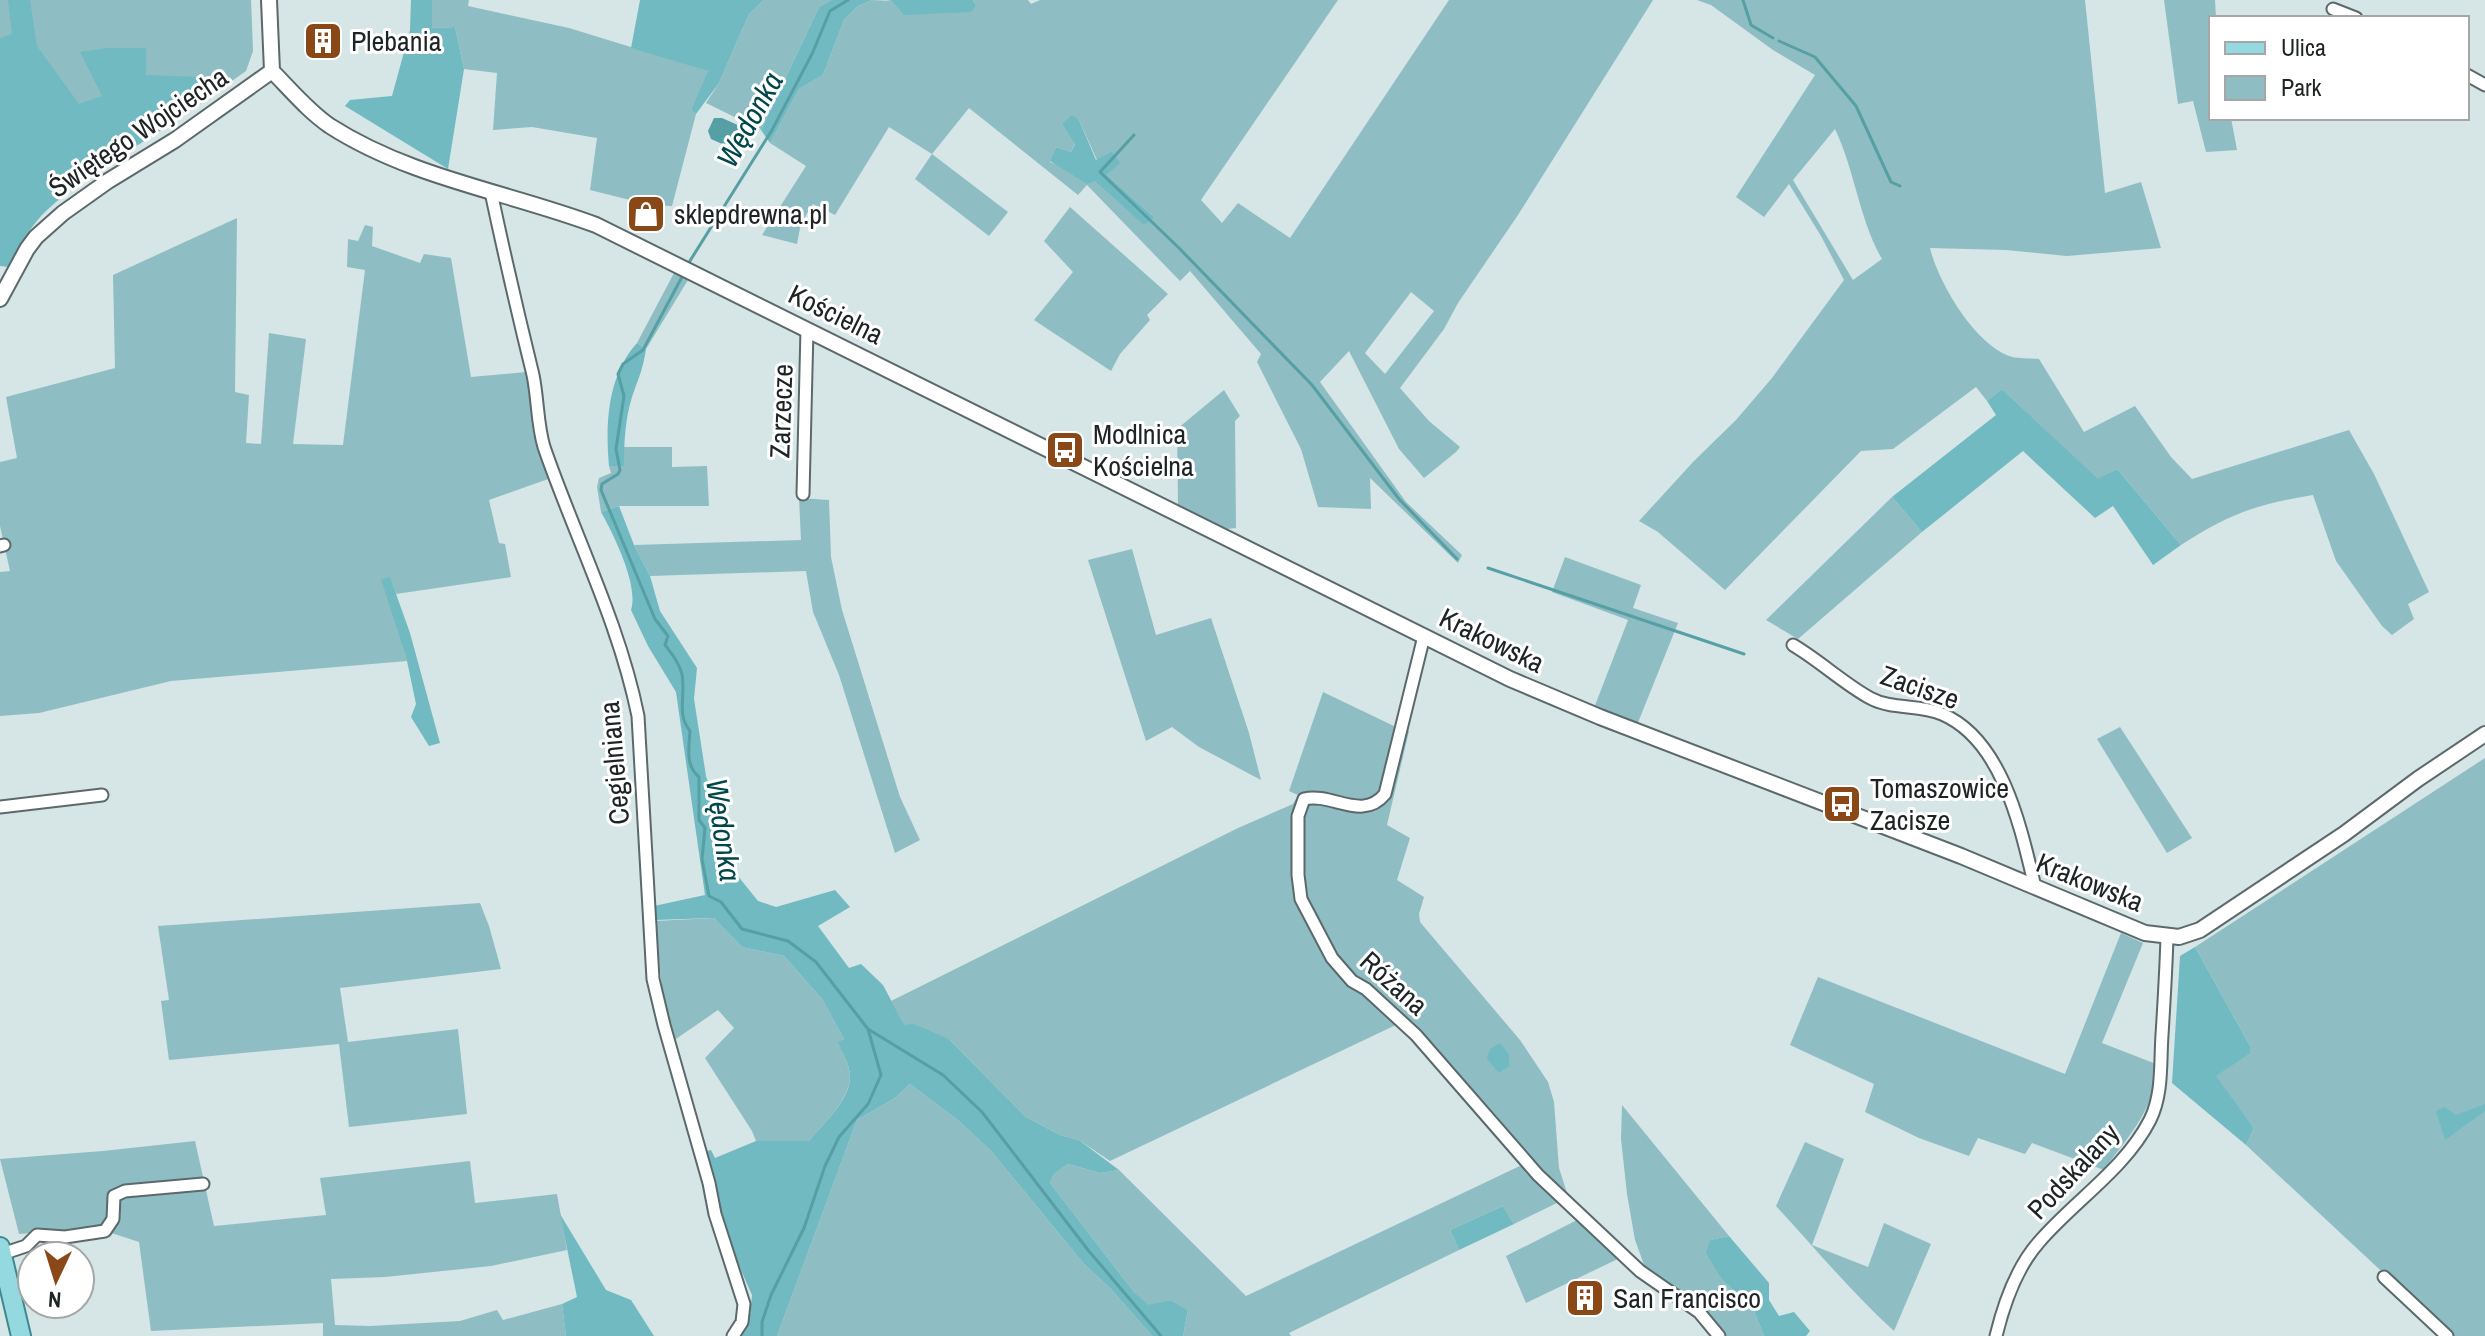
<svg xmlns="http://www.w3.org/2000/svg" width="2485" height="1336" font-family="'Archivo Narrow',sans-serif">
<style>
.green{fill:#8ebec3;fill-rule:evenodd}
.forest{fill:#71bac1}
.water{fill:#559fa5}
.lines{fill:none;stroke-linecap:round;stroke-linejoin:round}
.stream{stroke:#559fa5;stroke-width:3}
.minor-casing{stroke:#5c696b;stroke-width:15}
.tertiary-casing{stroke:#5c696b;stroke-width:18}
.primary-casing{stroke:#3d898f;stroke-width:22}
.minor{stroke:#fff;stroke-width:11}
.tertiary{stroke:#fff;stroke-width:14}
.primary{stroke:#94d9df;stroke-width:18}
.labels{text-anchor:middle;stroke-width:6;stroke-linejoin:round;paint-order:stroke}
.poi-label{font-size:28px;fill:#1e2324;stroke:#fff;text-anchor:start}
.street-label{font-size:28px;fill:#1e2324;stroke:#fff}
.water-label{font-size:30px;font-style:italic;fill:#00464b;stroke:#fff}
</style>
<rect width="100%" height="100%" fill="#d6e5e6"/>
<path class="green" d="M0,0H251L253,51L246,71L177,120L90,176L0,89Z
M432,0H469L468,6L569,28L709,71L691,110L696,114L672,206L650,205L590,190L597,138L532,127L493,130L497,73L464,69L455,27L432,28Z
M764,0H831L819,7L761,130L706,103L719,83L749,14Z
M872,0L976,5L973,0H1028L1031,4L1040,0H1338L1201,200L1222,223L1238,203L1290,238L1449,0H1653L1518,215L1458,303L1444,329L1400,388L1429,421L1460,447L1456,452L1424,478L1399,449L1349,351L1320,382L1406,502L1462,555L1458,563L1370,478L1371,509L1318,507L1301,449L1257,362L1261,354L1190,271L1180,281L1087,185L1078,195L969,108L932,154L1008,212L989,236L915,179L932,154L889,127L835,215L813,204L801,223L797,244L762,235L806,166L770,143L799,89L823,75L844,20L858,6ZM1079,120L1097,160L1112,151L1119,163L1107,175L1153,216L1144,224L1095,180L1050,162L1056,147L1071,152L1075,143L1062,124ZM1411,292L1434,311L1385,374L1365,353Z
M1697,0H2085L2105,193L2141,182L2161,248L2067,256L2006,250L1930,248C1938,282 1974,343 2009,356C2017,359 2030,358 2039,359L2084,432L2135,406L2171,457L2192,479L2349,430L2374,474L2429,592L2408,604L2414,619L2392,635L2382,626L2336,561L2313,495C2257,504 2229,514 2181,545L2117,469L2098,480L2002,389L1987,401L1976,387L1893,449L1861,451L1725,590L1658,532L1639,521L1694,461L1736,420L1772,378L1844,280L1821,236L1789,184L1764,217L1736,197L1815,75L1773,50L1711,5ZM1835,129C1855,171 1859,219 1882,259L1853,280L1793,180Z
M2164,0H2215L2216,18H2211V118H2231L2237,150L2206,152L2193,101L2178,104Z
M1070,207L1168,294L1147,315L1150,320L1120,354L1111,371L1034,320L1073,272L1044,241Z
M237,218L235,392L249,395L246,443L261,444L269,333L306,339L293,444L343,445L365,270L347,267L348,239L358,241L365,225L373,227L372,246L420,263L424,254L451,258L471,377L526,372L539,443L551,478L489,500L499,543L505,544L511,577L396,594L390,578L382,579L407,661L171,681L39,713L0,716V572L10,571L0,526V462L17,458L6,397L115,368L113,275Z
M674,273L688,280L646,349L637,343Z
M1224,390L1240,416L1235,421L1236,528L1226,529L1178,505L1177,429Z
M624,447H672V467L707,466L709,506H619L601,512L597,487L599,478L611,473L609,466H624Z
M1892,497L1922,532L1798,639L1766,620Z
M799,498L829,500L831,557L842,610L900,797L920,840L895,853L839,675L813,612L806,571L650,576L634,545L801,540Z
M1132,549L1156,635L1211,618L1249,733L1261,780L1199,747L1172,727L1146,741L1088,560Z
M1565,557L1641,585L1633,608L1678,623L1637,725L1594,708L1628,620L1552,592Z
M1323,692L1396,727L1409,731L1387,825L1410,838L1397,880L1424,897L1419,914L1420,922L1520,1040L1548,1082L1554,1102L1559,1168L1569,1199C1554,1185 1537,1171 1524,1156C1488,1117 1389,983 1344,974L1400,1023L1110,1161L1079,1140L1060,1135L1026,1117L949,1039L904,1026L891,1001L1238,828L1293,804L1298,795L1289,791Z
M2120,727L2192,838L2167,853L2097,739Z
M2485,758V1336H2451L2246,1145L2254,1128L2215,1076L2250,1054V1046L2195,947Z
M480,903L489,926L501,969L340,988L348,1042L458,1029L467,1114L349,1127L339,1044L169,1060L161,1001L169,1000L158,926Z
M714,918L742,947L784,956L822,999L844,1039L839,1042C842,1052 851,1068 850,1078C848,1102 823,1124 809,1141H756L752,1131L705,1058L734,1028L718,1010L673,1041L663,998L655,921Z
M2121,933L2143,943L2102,1043L2156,1064C2157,1108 2128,1136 2104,1170L2032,1143L2025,1154L1978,1138L1969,1156L1919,1138L1865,1112L1874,1084L1790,1045L1818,977L2065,1074Z
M910,1084L959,1121L991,1151L1085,1265L1111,1289L1152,1336H777L857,1120L895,1098Z
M1622,1105L1729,1236L1710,1240L1723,1281L1752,1306L1764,1336H1724L1647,1273L1635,1240L1627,1194L1621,1139Z
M195,1141L214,1226L326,1215L320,1178L470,1161L475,1203L557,1194L567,1250L491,1266L385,1277L331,1279L335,1325L370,1326L460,1321L497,1310L503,1320L562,1304L566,1336H323V1323L151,1331L139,1242L96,1228L19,1234L0,1159L103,1151Z
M1805,1142L1844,1159L1812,1245L1868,1267L1884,1223L1931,1244L1894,1331C1852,1293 1815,1248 1776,1206Z
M1068,1164L1100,1173L1119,1170L1246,1296L1522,1165L1563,1200L1514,1224L1503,1206L1450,1230L1459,1250L1289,1333L1291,1336H1183L1188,1310L1171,1300L1148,1306L1134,1292L1050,1183L1054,1174Z
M1583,1217L1622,1257L1526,1303L1506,1256Z"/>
<path class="forest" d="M8,0H30L37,46L79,104L102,96L80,52L107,48H146V75L201,77L204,101C152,139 93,167 46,211C30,226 19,248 9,267L0,266V38L12,34Z
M411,0H432V28L455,27L464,69L448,169L345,106L350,100L392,96L410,30Z
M640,0H764L749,14L719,83L696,114L691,110L708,71L631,48Z
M831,0H872L858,6L844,20L823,75L799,89L770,143L761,130L819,7Z
M886,0H973L976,5L971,12L904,15L892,1Z
M1072,115L1079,120L1096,160L1112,151L1120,163L1107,175L1154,217L1144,225L1095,181L1087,184L1050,161L1056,147L1071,152L1075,144L1062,124Z
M637,343L646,349C643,370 638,379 632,397C625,419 624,444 624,466H609C605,423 608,375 637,343Z
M2002,389L2098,479L2117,469L2181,545L2153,565L2113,506L2095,518L2023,451L1922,532L1892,497L1996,415L1987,401Z
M619,506L634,545L650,576L660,611L697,668L694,699L706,776L737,875L758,901L776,907L835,890L850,907L818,926L849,968L861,964L883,985L904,1025L914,1024L949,1039L1026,1117L1060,1135L1079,1140L1119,1170L1100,1173L1068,1164L1054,1174L1050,1183L1134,1292L1148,1305L1171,1300L1188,1310L1183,1336H1152L1111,1289L1085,1265L991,1151L959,1121L910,1084L895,1098L857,1120L777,1336H739L750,1315L752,1295L729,1243L706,1151L711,1150L715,1158L756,1141H809C823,1124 849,1101 850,1078C851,1067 842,1052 838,1042L844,1039L822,999L784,956L742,947L714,918L655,920L654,906L705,895L676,692L648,646L631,610C639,586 614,535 601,512Z
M390,577L410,633L440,743L429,746L411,717L416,704L407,661L381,579Z
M2195,947L2250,1046V1054L2216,1076L2254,1128L2246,1145L2172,1083L2180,956Z
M1500,1043L1509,1054V1066L1499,1073L1487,1059L1490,1049Z
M2485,1104V1111L2445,1140L2436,1111L2444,1107L2456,1115Z
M1503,1206L1514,1224L1459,1250L1450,1230Z
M560,1214L606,1290L631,1300L654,1336H566L562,1304L577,1297Z
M1729,1236L1769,1283V1300L1779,1316L1794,1312L1810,1331L1806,1336H1764L1752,1306L1723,1281L1706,1253L1710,1240Z"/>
<path class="water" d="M714,118H722L740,126L742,133L736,147H729L711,139L708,131Z"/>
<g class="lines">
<path class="stream" d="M1743,0L1751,25L1773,38
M1779,41L1815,57L1856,106L1891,182L1900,186
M1134,135L1100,172L1179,248L1312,385L1399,499L1457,559
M688,264L772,130L812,54L830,11L848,0
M683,275L643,350L623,364L618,374L624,396L616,449L620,470L618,474L602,484L601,490L655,619L668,636L665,645C672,654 679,663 682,674C686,695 676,714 690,731C689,748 685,765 699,777V820L705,828L702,859L709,896L721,902L742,929L788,941L816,962L868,1029L943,1075L982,1112L1088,1250L1161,1336
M1488,568L1744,654
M762,1336V1322L771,1295L804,1228L825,1166L839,1137L868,1104L881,1075L868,1029"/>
<defs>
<path id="minor" d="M2333,9L2356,18
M2467,75L2485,85
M491,192C504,253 518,314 533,375C538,399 537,424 544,447C575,537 619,622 638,716L653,979L664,1025L709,1183L715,1214L744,1304L742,1322L733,1336
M803,494L807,329
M0,546L4,545
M1424,636L1385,794C1362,822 1332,792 1304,799L1298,816V875L1301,899L1332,958L1352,981L1366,989L1416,1035L1538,1175L1640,1271L1699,1312L1719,1336
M1793,645C1820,661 1843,683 1870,698C1892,710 1919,704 1942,714C2003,740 2021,829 2035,887
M0,807L102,795
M2,1254L26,1246L37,1235L65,1237L105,1231L113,1219L114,1196L125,1191L203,1184
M2384,1277L2447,1336
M1996,1336C2004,1303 2016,1268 2039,1242C2074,1201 2125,1169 2150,1120C2163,1094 2160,1063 2162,1035C2164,1003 2166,970 2167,937"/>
<path id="tertiary" d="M269,0L272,71
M272,71C290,89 308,111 330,126C411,178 508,192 596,225L1510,679L1600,717L1961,856L2145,933L2179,937L2200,930L2344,834L2418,779L2485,734
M0,299L27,249L36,237L63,213L108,181L175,140L272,71"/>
<path id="primary" d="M0,1247L21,1336"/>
</defs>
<use href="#minor" class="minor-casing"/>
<use href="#tertiary" class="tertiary-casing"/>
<use href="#primary" class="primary-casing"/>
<use href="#minor" class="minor"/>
<use href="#tertiary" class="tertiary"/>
<use href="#primary" class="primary"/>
</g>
<defs>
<symbol id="building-square" viewBox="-11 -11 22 22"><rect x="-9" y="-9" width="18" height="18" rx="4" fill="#8a4817" stroke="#fff"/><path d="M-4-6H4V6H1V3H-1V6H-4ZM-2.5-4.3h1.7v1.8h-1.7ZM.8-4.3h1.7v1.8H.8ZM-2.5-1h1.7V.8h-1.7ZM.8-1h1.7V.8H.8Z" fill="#fff"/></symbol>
<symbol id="shop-square" viewBox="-11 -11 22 22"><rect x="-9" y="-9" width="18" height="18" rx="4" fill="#8a4817" stroke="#fff"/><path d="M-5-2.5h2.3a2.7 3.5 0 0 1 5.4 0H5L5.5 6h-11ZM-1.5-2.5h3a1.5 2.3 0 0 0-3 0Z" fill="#fff"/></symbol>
<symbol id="bus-square" viewBox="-11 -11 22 22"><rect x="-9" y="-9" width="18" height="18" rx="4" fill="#8a4817" stroke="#fff"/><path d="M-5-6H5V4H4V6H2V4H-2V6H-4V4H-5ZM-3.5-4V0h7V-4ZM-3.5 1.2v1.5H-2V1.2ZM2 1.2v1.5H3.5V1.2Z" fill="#fff"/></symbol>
</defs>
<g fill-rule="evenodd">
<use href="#building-square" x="301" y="19" width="44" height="44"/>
<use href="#shop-square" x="624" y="192" width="44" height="44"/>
<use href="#bus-square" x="1043" y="428" width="44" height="44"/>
<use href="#bus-square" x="1820" y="782" width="44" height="44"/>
<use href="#building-square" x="1563" y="1276" width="44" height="44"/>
</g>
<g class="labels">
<g class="poi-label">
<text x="351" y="51">Plebania</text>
<text x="674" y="224">sklepdrewna.pl</text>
<text x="1093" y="444">Modlnica<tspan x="1093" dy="32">Kościelna</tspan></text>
<text x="1870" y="798">Tomaszowice<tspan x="1870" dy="32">Zacisze</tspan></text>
<text x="1613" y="1308">San Francisco</text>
</g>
<g class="street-label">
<text transform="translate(138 132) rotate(-34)" y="10">Świętego Wojciecha</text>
<text transform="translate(836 314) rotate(26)" y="10">Kościelna</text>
<text transform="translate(781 411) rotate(-88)" y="10">Zarzecze</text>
<text transform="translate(1492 640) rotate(26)" y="10">Krakowska</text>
<text transform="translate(1920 687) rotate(19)" y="10">Zacisze</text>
<text transform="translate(614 763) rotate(-95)" y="10">Cegielniana</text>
<text transform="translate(2090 882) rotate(22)" y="10">Krakowska</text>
<text transform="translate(1394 983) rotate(42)" y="10">Różana</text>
<text transform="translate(2073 1171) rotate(-47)" y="10">Podskalany</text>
</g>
<g class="water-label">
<text transform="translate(750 120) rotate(-61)" y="10">Wędonka</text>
<text transform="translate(723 830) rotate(82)" y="10">Wędonka</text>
</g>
</g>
<rect x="2209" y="16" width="260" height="104" fill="#ffffff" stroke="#a5a7a7" stroke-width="2"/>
<rect x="2225" y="42" width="40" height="12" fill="#94d9df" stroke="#a5a7a7" stroke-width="2"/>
<text x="2281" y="56" font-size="24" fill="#1e2324">Ulica</text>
<rect x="2225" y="76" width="40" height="24" fill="#8ebec3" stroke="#a5a7a7" stroke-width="2"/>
<text x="2281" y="96" font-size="24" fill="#1e2324">Park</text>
<g transform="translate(56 1280) rotate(184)"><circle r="38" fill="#ffffff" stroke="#a5a7a7" stroke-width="2"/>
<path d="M0-6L14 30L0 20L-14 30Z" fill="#8a4817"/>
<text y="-12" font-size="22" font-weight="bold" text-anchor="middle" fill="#1e2324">N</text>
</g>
</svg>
